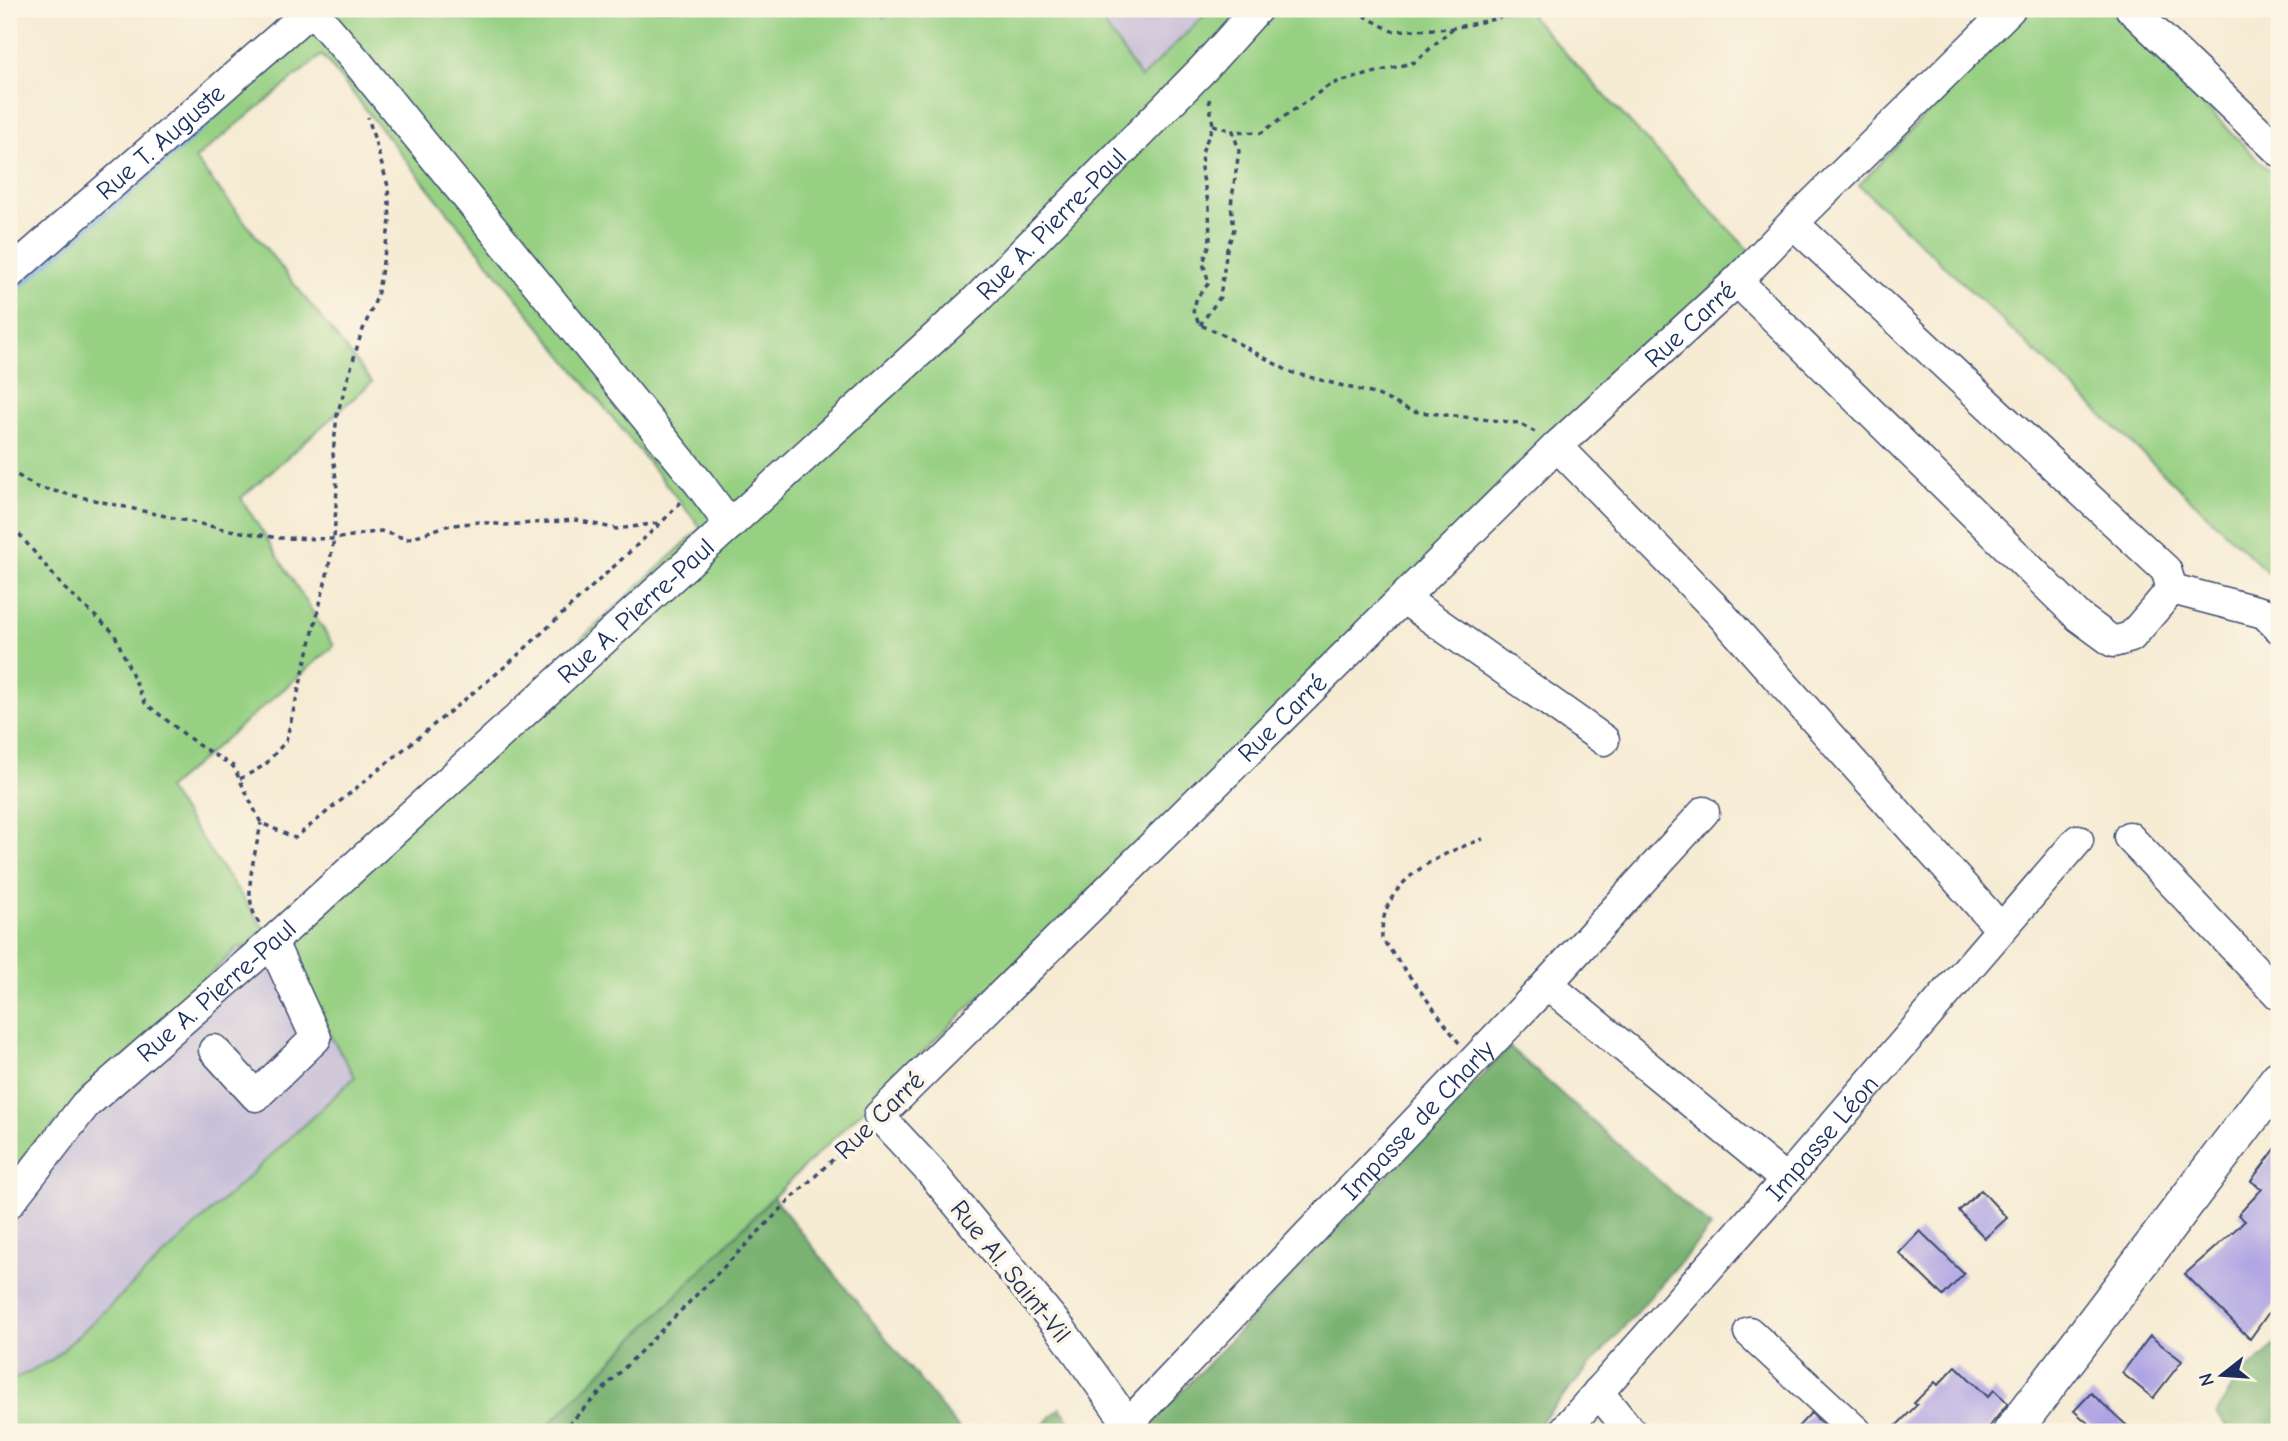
<svg xmlns="http://www.w3.org/2000/svg" width="2288" height="1441" font-family="'Comic Neue',sans-serif">
<style>
.industrial{fill:#c8c0d8}
.green{fill:#97d083;stroke:#598070;stroke-width:2;fill-rule:evenodd}
.forest{fill:#79b271;stroke:#4a7068;stroke-width:2}
.lines{fill:none;stroke-linecap:round;stroke-linejoin:round}
.stream{stroke:#72a8e0;stroke-width:6}
.building{fill:#aba0e3}
.minor-casing{stroke:#3c4b70;stroke-width:33}
.major-casing{stroke:#3c4b70;stroke-width:40}
.path{stroke:#3c4b70;stroke-width:3.5;stroke-dasharray:5 5;stroke-linecap:butt}
.minor{stroke:#fff;stroke-width:30}
.major{stroke:#fff;stroke-width:37}
.labels{text-anchor:middle;stroke-width:7;stroke-linejoin:round;paint-order:stroke}
.street-label{font-size:26px;fill:#1b2f5e;stroke:#fcf5e5}
</style>
<rect width="100%" height="100%" fill="#fcf5e5"/>
<filter id="ink" filterUnits="userSpaceOnUse"><feTurbulence type="fractalNoise" baseFrequency=".0143" numOctaves="2"/><feDisplacementMap in="SourceGraphic" scale="14" xChannelSelector="R" yChannelSelector="G"/><feConvolveMatrix kernelMatrix="1 2 1 2 8 2 1 2 1" color-interpolation-filters="sRGB"/></filter>
<filter id="wash" filterUnits="userSpaceOnUse"><feTurbulence type="fractalNoise" baseFrequency=".00686" numOctaves="4" result="noise"/><feDisplacementMap in="SourceGraphic" scale="28" xChannelSelector="R" yChannelSelector="G"/><feGaussianBlur stdDeviation="1.57" result="paint"/><feColorMatrix in="noise" values="0 0 0 0 0 0 0 0 0 0 0 0 0 0 0 0 0 1.4 0 .05"/><feComposite in="paint" operator="in"/></filter>
<g filter="url(#wash)">
<rect width="100%" height="100%" fill="#f6ebd3"/>
<path class="industrial" d="M1094,9H1211L1141,78Z
M260,946L301,986L355,1077L53,1359L9,1382V1175L27,1152L237,948Z"/>
<path class="green" d="M296,9H878L884,18L895,9H1094L1141,78L1211,9H1537L1531,16L1750,252L773,1197L542,1432H9V1382L53,1359L355,1077L301,986L260,946L237,948L27,1152L9,1175V264ZM322,55L701,528L266,931L167,789L334,646L241,498L372,382L195,159Z
M2025,9H2110L2279,181V583L1859,185Z"/>
<path class="forest" d="M1509,1047L1711,1227L1532,1432H1143Z
M773,1197L961,1432H542Z
M2279,1339V1432H2230L2217,1413L2238,1376L2266,1355Z
M1060,1408L1079,1432H1036Z"/>
<g class="lines">
<path class="stream" d="M9,295L139,184L284,54"/>
</g>
<g id="blocks">
<path class="building" d="M2279,1144V1298L2250,1339L2185,1274L2245,1221L2238,1215L2262,1189L2251,1181Z
M1981,1190L2007,1218L1985,1238L1959,1211Z
M1920,1231L1964,1274L1943,1296L1899,1253Z
M2150,1336L2182,1361L2153,1398L2122,1373Z
M1956,1366L1988,1397L1994,1390L2008,1403L1990,1426L1984,1432H1890L1917,1405L1914,1403L1935,1382L1938,1385Z
M2091,1393L2134,1432H2098L2074,1411Z
M1811,1413L1830,1431L1828,1432H1793Z"/>
</g>
</g>
<g filter="url(#ink)">
<use href="#blocks" fill-opacity="0" stroke="#3c4b70" stroke-width="2"/>
<g class="lines">
<defs>
<g id="minor">
<path d="M311,9L358,63L699,483L730,525"/>
<path d="M2131,9L2279,151"/>
<path id="s1" d="M9,274L312,9"/>
<path d="M1737,281L2079,617L2113,642L2131,637L2172,589L2166,570L1793,223"/>
<path d="M1557,446L1720,613L2001,929"/>
<path d="M2172,589L2264,613L2279,628"/>
<path d="M1404,599L1604,740"/>
<path d="M2129,837L2279,995"/>
<path d="M1547,984L1786,1180"/>
<path d="M214,1050L256,1096L316,1038L272,942"/>
<path id="s2" d="M9,1203L85,1105L272,942L973,303L1204,68L1257,9"/>
<path d="M1749,1332L1857,1432"/>
<path d="M1598,1392L1631,1432"/>
<path id="s3" d="M1128,1424L1547,984L1704,812"/>
<path id="s4" d="M1134,1432L1062,1331L931,1172L879,1116L1557,446L1737,281L1793,223L2010,9"/>
<path id="s5" d="M1563,1432L1786,1180L2078,840"/>
</g>
<path id="major" d="M2012,1432L2279,1079"/>
</defs>
<use href="#minor" class="minor-casing"/>
<use href="#major" class="major-casing"/>
<path class="path" d="M1357,9L1359,13L1392,31L1453,28L1499,18L1509,9
M1209,99L1213,125L1202,152L1201,168L1209,207L1210,243L1203,263L1209,283L1197,297L1193,311L1200,325L1218,332L1290,372L1378,395L1411,411L1518,423L1535,432
M1213,125L1233,131
M1200,325L1220,297L1227,249L1234,229L1231,205L1239,151L1233,131L1261,133L1331,84L1415,62L1453,28
M9,470L36,487L223,529L279,538L334,539L381,531L407,539L446,526L479,522L505,525L576,520L617,529L659,523
M9,517L15,529L64,588L114,633L145,703L198,745L233,766L261,823L295,838L507,665L661,523L682,501
M240,779L265,765L286,741L327,575L334,539L337,488L333,454L337,415L361,334L377,297L390,221L388,186L368,117
M259,923C240,896 256,854 261,823
M1459,1043L1382,939C1379,881 1437,855 1483,839
M561,1432L792,1198L862,1132"/>
<use href="#minor" class="minor"/>
<use href="#major" class="major"/>
</g>
</g>
<g class="labels">
<g class="street-label">
<text dy="9" stroke="none"><textPath href="#s1" startOffset="201">Rue T. Auguste</textPath></text>
<text dy="9" stroke="none"><textPath href="#s2" startOffset="1432">Rue A. Pierre-Paul</textPath></text>
<text dy="9" stroke="none"><textPath href="#s4" startOffset="1540">Rue Carré</textPath></text>
<text dy="9" stroke="none"><textPath href="#s2" startOffset="864">Rue A. Pierre-Paul</textPath></text>
<text dy="9" stroke="none"><textPath href="#s4" startOffset="973">Rue Carré</textPath></text>
<text dy="9" stroke="none"><textPath href="#s2" startOffset="298">Rue A. Pierre-Paul</textPath></text>
<text transform="translate(879 1115) rotate(-44)" y="9">Rue Carré</text>
<text dy="9" stroke="none"><textPath href="#s3" startOffset="420">Impasse de Charly</textPath></text>
<text dy="9" stroke="none"><textPath href="#s5" startOffset="392">Impasse Léon</textPath></text>
<text transform="translate(1011 1271) rotate(51)" y="9">Rue Al. Saint-Vil</text>
</g>
</g>
<rect width="2288" height="1441" fill="none" stroke="#fcf5e5" stroke-width="35"/>
<g transform="translate(2222 1375) rotate(253)" stroke="#fcf5e5" stroke-width="5" paint-order="stroke">
<path d="M0-5L12 26L0 18L-12 26Z" fill="#1b2f5e"/>
<text y="-10" font-size="19" font-weight="bold" text-anchor="middle" fill="#1b2f5e">N</text>
</g>
</svg>
